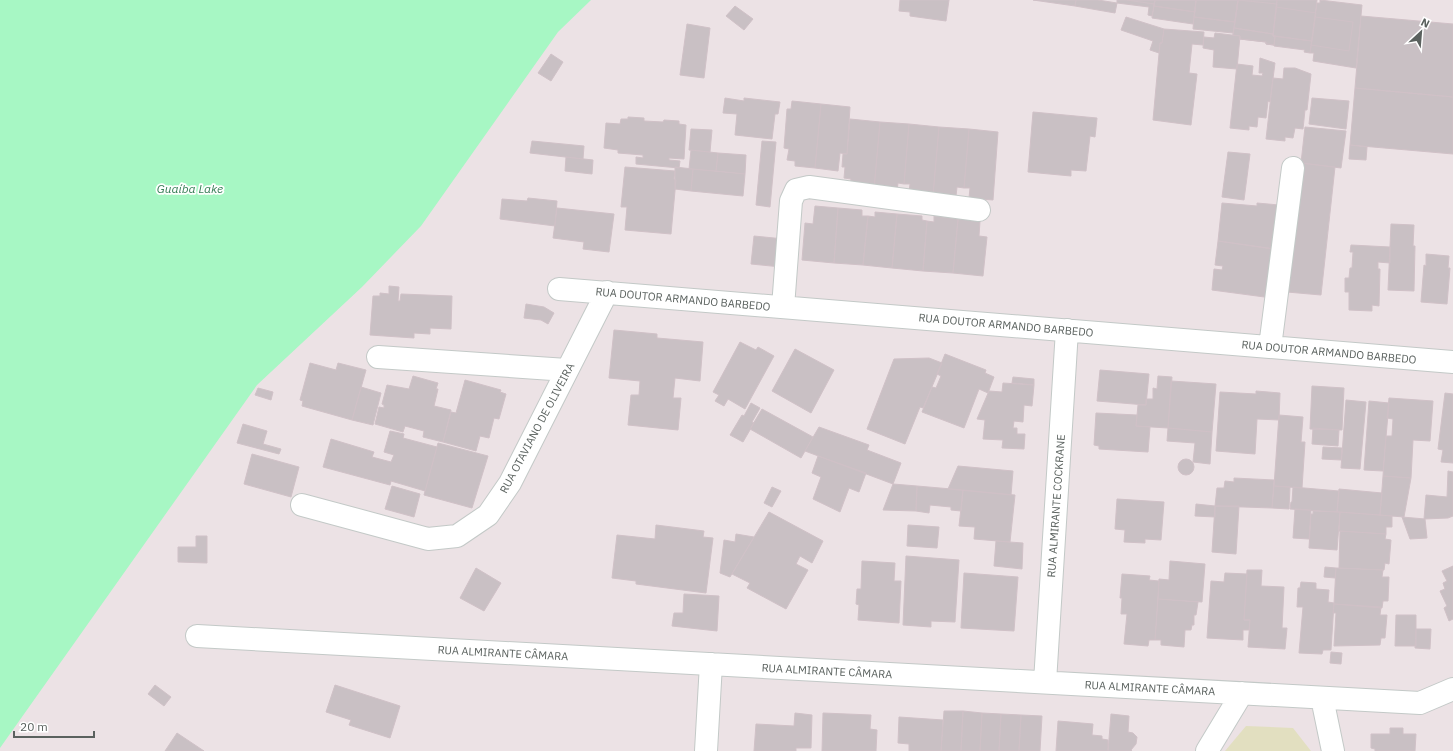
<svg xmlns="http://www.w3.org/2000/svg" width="1453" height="751" font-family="'IBM Plex Sans',sans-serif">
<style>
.green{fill:#e2dfc0}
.water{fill:#a7f7c4}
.building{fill:#c9c0c4;stroke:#d0c1c7}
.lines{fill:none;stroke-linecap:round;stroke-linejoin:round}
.minor-casing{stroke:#c3c9c7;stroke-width:24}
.minor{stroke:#fff;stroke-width:22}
.labels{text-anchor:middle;stroke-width:3.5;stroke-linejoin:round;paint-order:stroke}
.street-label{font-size:11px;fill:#5a615e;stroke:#fff}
.water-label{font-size:12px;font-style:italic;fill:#377e56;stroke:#fff}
</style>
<rect width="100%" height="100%" fill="#ece2e5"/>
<path class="green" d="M1246,726L1293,728L1311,751H1225Z"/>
<path class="water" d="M0,0H591L558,32L421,226L362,287L257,385L0,748Z"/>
<path class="building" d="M900,0H949L946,21L910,16V12L899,11Z
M1033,0H1076L1075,6Z
M1076,0H1098L1117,3L1115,13L1075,6Z
M1117,0H1155L1152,16L1148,15L1149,7L1117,3Z
M1127,0H1155L1154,4Z
M1155,0H1196L1195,12L1154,6Z
M1155,0H1196L1195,12L1154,6Z
M1196,0H1238L1235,22L1194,17Z
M1196,0H1238L1235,22L1194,17Z
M1238,0H1277L1273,36H1275L1274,45L1266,44V42L1240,39V36L1233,35Z
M1238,0L1277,4L1273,34L1234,28Z
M1277,0H1317L1312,41L1273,36Z
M1320,0L1362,5L1356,68L1313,61L1314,53H1310L1311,45L1317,3H1320Z
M735,6L753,19L744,30L726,16Z
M1154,6L1195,12L1193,24L1152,18Z
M1276,7L1316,13L1312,41L1273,36Z
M1361,16L1453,24V97L1355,88Z
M1126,17L1164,29L1162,43H1160L1159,53L1150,50L1153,41L1121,30Z
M1194,17L1235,22L1233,33L1193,29Z
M1315,17L1353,22L1349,51L1311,45Z
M687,24L710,28L704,78L680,75Z
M1234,28L1273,34V36H1275L1274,45L1266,44V42L1240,39V36L1233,35Z
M1164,29L1204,32L1203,45L1192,44L1189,73L1197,74L1191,125L1153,120L1160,43H1162Z
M1215,33L1240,36L1237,69L1213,67L1214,50L1203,48L1204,37L1214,38Z
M1275,36L1312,41L1310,53L1304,52L1305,50L1274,46Z
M551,54L563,62L551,81L538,73Z
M1260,58L1275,63L1270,102L1268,101L1266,118L1258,117L1257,127L1249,126V130L1230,128L1237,64L1253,66L1252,75L1262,76L1263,73H1259Z
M1284,68H1295L1311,74L1307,110H1305L1303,129L1295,128L1293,138L1285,137V141L1266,139L1273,78L1283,79Z
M1355,88L1453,97V154L1350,145Z
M725,98L744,101V98L780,102L778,114H775L772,139L735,135L737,114L723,113Z
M1312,98L1349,101L1346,129L1309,124Z
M792,101L821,104L815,168L795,166V161L787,160L789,149L784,148L787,109H791Z
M821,104L850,107L847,154L840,153L838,171L815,168Z
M1033,112L1097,118L1095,137L1090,136L1086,171L1071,170V176L1028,172Z
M628,117L644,118V121L663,122L664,120L679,121V124L686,125L684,159L669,158V160L680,161L679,168L636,164V157L643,158V155L618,153V150L604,148L606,123L620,124L621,119H628Z
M850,119L880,122L874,189L850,187L851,179L844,178L845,167H842L843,154H847Z
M880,122L909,124L904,184L898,183L897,191L874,189Z
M909,124L939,127L933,195L909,192L910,184H904Z
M939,127L969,129L964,188L957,187L956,196L933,195Z
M1305,127L1346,131L1341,168L1301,163Z
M691,129L712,130L710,152L689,150Z
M969,129L998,132L993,200L969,198L970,188H964Z
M532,141L584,146L583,159L530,153Z
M762,141L776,142L770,207L756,205Z
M1350,145L1367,147L1366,160L1349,159Z
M691,150L718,153L716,171L689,169Z
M1228,152L1250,154L1244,200L1222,197Z
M718,153L746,155L745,174L716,171Z
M566,157L593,160L592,174L565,171Z
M1301,163L1335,167L1321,295L1287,292Z
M625,167L675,171L674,179L676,180L671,234L625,230L627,207H621Z
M675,167L693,169L691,191L675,189Z
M693,169L745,174L743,196L691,191Z
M528,198L557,201L555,226L500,219L502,199L527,201Z
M1222,203L1257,206V203L1279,205L1273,249L1218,241Z
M815,206L838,208L834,263L802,260L805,223L813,224Z
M557,208L614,214L609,252L583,249L584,242L553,238Z
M838,208L862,210V216H868L863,265L834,263Z
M875,212L897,214L892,268L863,265L868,216L875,217Z
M897,214L922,216V220L927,221L923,271L892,268Z
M934,216L958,219L953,273L923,271L927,221L934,222Z
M958,219L980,221L979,236L987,237L983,276L953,273Z
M1391,224L1414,225L1413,246H1415L1414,291L1388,290Z
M754,236L784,239L781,267L751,264Z
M1218,241L1275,249L1272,298L1212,290L1214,269L1222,270L1223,266L1215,265Z
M1351,245L1390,247V263L1378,262V269H1380L1379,306L1372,305V311L1349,310V292H1345V278H1349L1350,268H1352L1353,252H1350Z
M1426,254L1449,256L1448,268H1450L1447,304L1421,302L1424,265L1426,266Z
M389,286L399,287L398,301H400L401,294L452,296L451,329L430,328V334L414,333V338L370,335L373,296H380V293L389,294Z
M526,304L544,307L554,313L548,324L541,320L524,318Z
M614,330L657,334V338L703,342L700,381L675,378L673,398H681L678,430L628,425L631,395H639L640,381L609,378Z
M740,342L756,350L758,347L774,356L745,409L728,399L724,406L715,401L719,395L713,392Z
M795,349L834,370L811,413L772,391Z
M945,354L986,370L985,373L994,377L988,393L979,389L964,428L922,412L932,387L936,388L941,376L937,374Z
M929,358L942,363L923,408L920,407L905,444L867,429L894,359Z
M310,363L336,370L338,363L366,370L352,420L302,406L303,401L300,400Z
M1100,370L1149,374L1146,405L1097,401Z
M413,376L438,383L436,389H438L434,406L451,410L443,442L423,437L424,431L405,426L403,432L375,424L379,407L384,408V405L382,404L387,385L409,389Z
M1158,376L1172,377L1168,428L1136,426L1138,405H1146V399H1153V388L1157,389Z
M1013,377L1034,379V385L1012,383Z
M465,380L501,390L500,392L506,394L499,419L494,418L489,438L480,436L476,451L443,442L451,412L456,413Z
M1171,381L1216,384L1212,432L1168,428Z
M1003,383L1034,385L1032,406L1024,405L1023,422L1014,421L1013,428H1017V434H1025L1024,449L1002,448L1003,440L983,439L985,420L977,419L989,391L1002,392Z
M1312,386L1344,388L1342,430L1310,429Z
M361,387L381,393L373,425L352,420Z
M258,388L273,392L271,400L255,395Z
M1256,391L1280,393L1279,420L1257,419L1255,454L1216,451L1220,392L1256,394Z
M1445,393L1453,394V463L1441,462L1443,450L1438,449Z
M1389,398L1433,401L1430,441L1413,440L1411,478L1383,476L1386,436H1392L1393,419L1387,418Z
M1346,400L1366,402L1360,469L1341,468Z
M1369,401L1389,403L1383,471L1364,470Z
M751,403L760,408L752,422L754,423L743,442L730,435L742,415L744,416Z
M762,409L813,437L801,458L750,429Z
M1096,413L1137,415L1136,426L1150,427L1148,452L1099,449V446L1094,445Z
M1279,415L1303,417L1301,442H1305L1302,488L1274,486Z
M243,424L267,431L263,444L281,449L279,454L237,443Z
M819,427L869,445L867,450L901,463L893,484L805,451Z
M1168,428L1212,432L1210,464L1193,462L1195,443L1167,441Z
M1313,428L1339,430L1338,446L1312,444Z
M390,431L404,434L403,438L437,447L425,491L391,481L390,485L323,467L331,439L374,452L372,457L391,462L394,455L384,452Z
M438,443L488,456L472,508L424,495Z
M1323,447L1342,448L1341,460L1322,459Z
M252,454L299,467L291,497L244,484Z
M818,456L866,473L859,492L849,488L840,512L813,499L821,477L812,473Z
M1178 467a8 8 0 1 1 16 0a8 8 0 1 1-16 0Z
M958,466L1013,471L1011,495L948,489Z
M1448,471L1453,472V516L1448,518L1424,519L1426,495L1447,497Z
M1383,476L1411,478L1404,517L1380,515Z
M1234,478L1274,480L1272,508L1215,506L1217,488H1224L1225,481L1234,482Z
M893,484L917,486L916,511L883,510Z
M392,486L420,494L414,517L385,509Z
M917,486L963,490L961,511L951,510V507L930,505L929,513L916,511Z
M1274,486L1290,487L1289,509L1272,508Z
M772,487L781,491L772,507L764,503Z
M1293,487L1339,491L1337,512L1290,509L1291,502H1292Z
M1339,489L1382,493L1380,515L1337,512Z
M963,490L1015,495L1010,542L974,539L975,527L959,526Z
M1117,499L1164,502L1161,540L1145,539V543L1124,542L1125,530L1115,529Z
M1196,504L1215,506V517L1195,516Z
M1215,506H1239L1236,554L1212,552Z
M1295,509L1311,510L1309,539L1293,538Z
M1313,511L1340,512L1337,550L1309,548L1311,514H1313Z
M769,512L823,541L812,563L800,556L796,564L808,570L786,609L747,588L750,583L732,574Z
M1340,512L1392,516V527H1386V534L1339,531Z
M1402,517L1425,519L1427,538L1410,539Z
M656,525L704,531L703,537L713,538L706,593L636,584V581L612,578L617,535L655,539Z
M908,525L939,527L937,548L907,546Z
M1340,531L1386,534L1385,539L1391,540L1389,564L1385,563L1384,570L1339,568Z
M736,534L754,537L730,577L720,573L724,540L735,542Z
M196,536H207V563L178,562V547H196Z
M996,541L1023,543L1022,569L994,566Z
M906,556L959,560L955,622L931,621V627L903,625Z
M862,561L895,563L894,581H901L899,623L858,620L859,605L856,604L857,589H861Z
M1170,561L1205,564L1202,602L1158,599L1159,579L1169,580Z
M1453,566V619L1449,621L1444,608L1447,606L1440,591L1445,589L1443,583L1447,581L1442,571Z
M1325,567L1336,568L1335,578L1324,577Z
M476,568L501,583L484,611L460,598Z
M1336,568L1383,570L1382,577H1389L1388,601H1383L1382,608L1334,604Z
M1247,570H1262L1261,586L1284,587L1282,628H1287L1285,649L1248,647L1250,620H1244Z
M964,573L1018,577L1014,631L961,628Z
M1225,573L1247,574L1244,620H1250L1249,630H1243V640L1207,638L1211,581L1224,582Z
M1122,574L1150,576L1149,580L1159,581L1155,640H1149L1148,646L1124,644L1127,614H1121L1122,598H1120Z
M1301,582L1316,583V589L1329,590L1328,602L1334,603L1331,650H1323L1322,654L1299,653L1303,607H1297L1298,588H1300Z
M684,594L719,596L717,631L672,626L674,613H683Z
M1158,599L1198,602L1196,615H1194V625H1192L1191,630H1185L1184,647L1161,645V640H1155Z
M1334,604L1381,607L1380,615H1387L1385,638H1381L1380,645L1334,646L1336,613H1333Z
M1396,615H1416V646H1395Z
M1416,629H1431L1430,649L1415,648Z
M1331,652L1342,653L1341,664L1330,663Z
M155,685L171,697L164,706L148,694Z
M335,685L400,706L390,738L349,725L351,720L326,712Z
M944,711H963L961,751H941Z
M963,711L982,713L980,751H961Z
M795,713L812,715L811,748H796V751H754L756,724L794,726Z
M823,713L871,715L870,729L877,730L876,751H822Z
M982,713L1001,714L999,751H980Z
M1001,714L1021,715L1019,751H999Z
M1111,714L1129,716L1128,732L1133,733L1137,737L1136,744L1131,750L1132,751H1108Z
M1021,715L1042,716L1040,751H1019Z
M899,717L943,720L941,751H909V744L898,743Z
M1058,721L1093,724L1092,735L1102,736V739L1108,740V751H1056Z
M1390,728H1403V734H1416L1415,751H1375V749L1371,748V734H1390Z
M177,733L204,751H165Z"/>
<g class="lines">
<defs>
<path id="minor" d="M559,289L1453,362
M783,307L791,201L796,190L809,187L979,210
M1270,347L1293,168
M378,357L567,370
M302,505L428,539L457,536L488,515L510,483L607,292
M197,636L1420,703L1453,689
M1045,682L1067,330
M1322,698L1333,751
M706,751L711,664
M1207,751L1242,693"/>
</defs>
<use href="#minor" class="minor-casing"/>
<use href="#minor" class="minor"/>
</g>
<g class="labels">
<g class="street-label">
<text transform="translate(683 299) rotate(5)" y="4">RUA DOUTOR ARMANDO BARBEDO</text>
<text transform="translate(1006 325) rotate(5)" y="4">RUA DOUTOR ARMANDO BARBEDO</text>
<text transform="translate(1329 352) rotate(5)" y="4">RUA DOUTOR ARMANDO BARBEDO</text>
<text transform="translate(537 428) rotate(-62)" y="4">RUA OTAVIANO DE OLIVEIRA</text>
<text transform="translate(1056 506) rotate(-86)" y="4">RUA ALMIRANTE COCKRANE</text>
<text transform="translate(503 653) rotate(3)" y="4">RUA ALMIRANTE CÂMARA</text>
<text transform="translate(827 671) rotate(3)" y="4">RUA ALMIRANTE CÂMARA</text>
<text transform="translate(1150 688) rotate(3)" y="4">RUA ALMIRANTE CÂMARA</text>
</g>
<g class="water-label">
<text x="190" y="193">Guaíba Lake</text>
</g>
</g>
<g transform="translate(1421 32) rotate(26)" stroke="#ffffff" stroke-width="3" paint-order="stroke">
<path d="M0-3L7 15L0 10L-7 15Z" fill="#5a615e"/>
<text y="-6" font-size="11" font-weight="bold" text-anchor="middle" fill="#5a615e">N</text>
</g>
<path d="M14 731v6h80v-6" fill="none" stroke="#5a615e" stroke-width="2"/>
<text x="20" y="731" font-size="12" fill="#5a615e" stroke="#ffffff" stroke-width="3" paint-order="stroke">20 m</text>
</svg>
